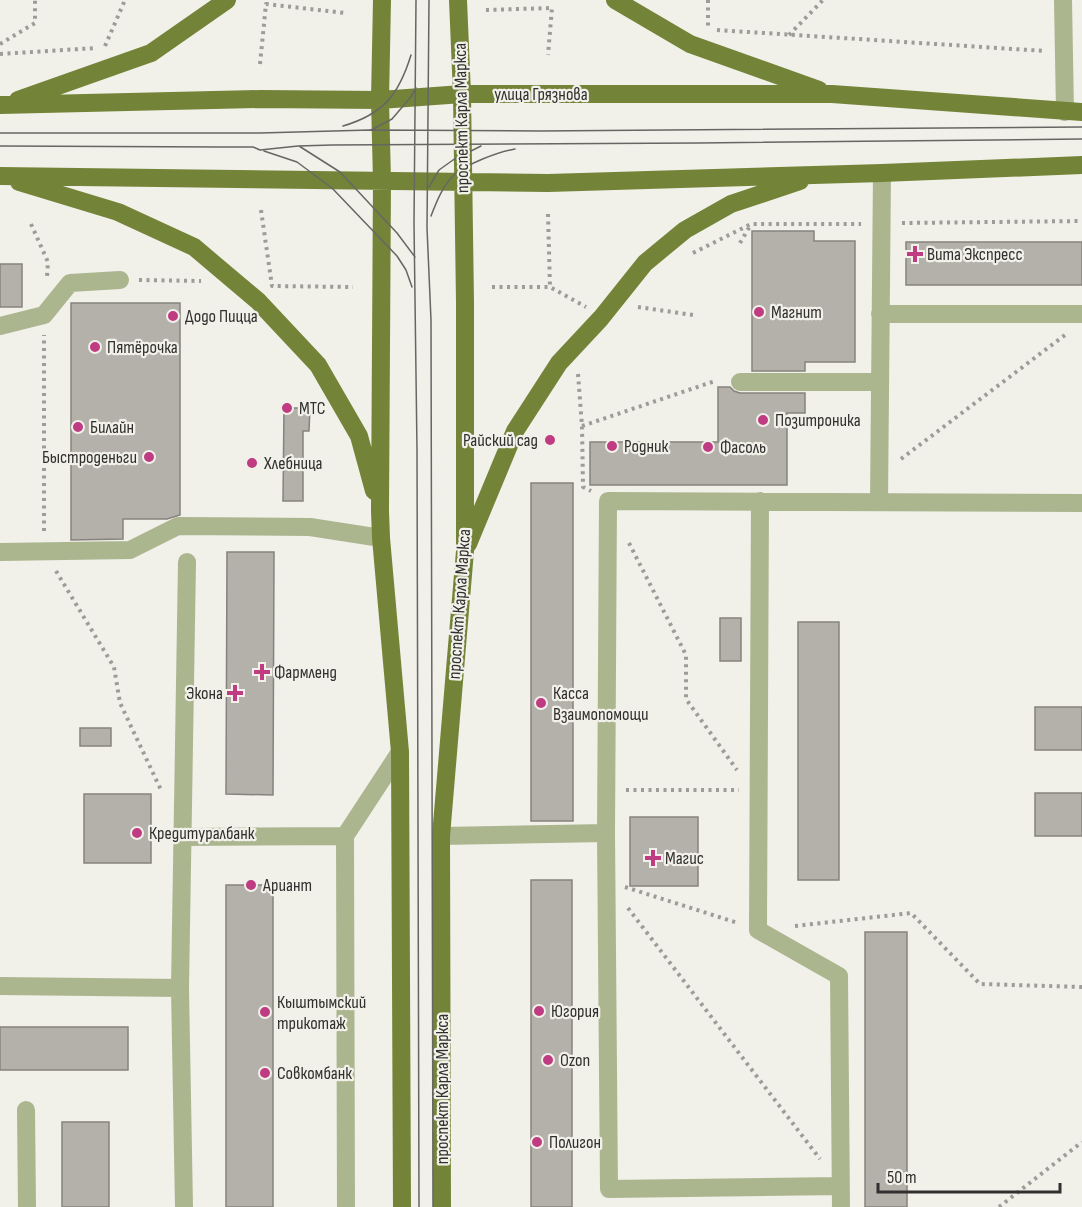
<svg xmlns="http://www.w3.org/2000/svg" width="1082" height="1207" font-family="'Sofia Sans Condensed',sans-serif">
<style>
.building{fill:#b4b1ab;stroke:#86827d;stroke-width:1.5}
.lines{fill:none;stroke-linecap:round;stroke-linejoin:round}
.path{stroke:#9d9c97;stroke-width:4;stroke-dasharray:3 4.5;stroke-linecap:butt}
.minor{stroke:#abb68f;stroke-width:18}
.major{stroke:#738438;stroke-width:18}
.tram{stroke:#676663;stroke-width:1.5}
.poi-dot{fill:#bf3c82;stroke:#f1f0e9;stroke-width:2}
.labels{text-anchor:middle;stroke-width:4.5;stroke-linejoin:round;paint-order:stroke}
.street-label{font-size:18px;fill:#31302e;stroke:#f1f0e9}
.poi-label{font-size:18px;fill:#31302e;stroke:#f1f0e9;text-anchor:start}
</style>
<rect width="100%" height="100%" fill="#f1f0e9"/>
<path class="building" d="M752,231H814V241H855V362H805V371H752Z
M906,242H1082V285H906Z
M0,264H22V307H0Z
M71,303H180V515L167,519H123V539L71,540Z
M718,387H730L734,391L740,393H805V413H787V485H590V442H718Z
M284,408H310L309,431H303V501H283Z
M531,483H573V821H531Z
M227,552H274L273,795L226,794Z
M720,618H741V661H720Z
M798,622H839V880H798Z
M1035,707H1082V750H1035Z
M80,728H111V746H80Z
M1035,793H1082V836H1035Z
M84,794H151V863H84Z
M630,817H698V886H630Z
M531,880H572V1207H531Z
M226,885H273V1207H226Z
M865,932H907V1207H865Z
M0,1027H128V1070H0Z
M62,1122H109V1207H62Z"/>
<g class="lines">
<path class="path" d="M708,0V29
M486,10L552,8L548,55
M717,30L1045,51
M789,35L823,0
M0,44L35,23V0
M105,46L125,0
M0,54L96,48
M260,64L266,4L345,13
M261,210L272,286L353,287
M548,214L550,287
M902,223L1082,221
M31,224L48,262L47,276
M740,243L750,226
M693,253L751,224H861
M139,280L201,281
M492,287H550L586,307
M638,307L693,315
M578,374L582,426L583,487L591,491
M582,426L715,381
M901,459L1065,335
M44,531V335
M629,543L686,655V699L737,770
M56,571L114,667L120,703L161,790
M626,790H739
M625,887L738,923
M628,908L820,1159
M795,926L911,913L980,984L1082,987
M999,1207L1082,1142"/>
<path class="minor" d="M1063,0L1065,112
M880,314H1082
M0,326L44,315L70,283L120,280
M740,382H879
M760,501L758,930L839,976L841,1207
M879,502L882,173
M0,552L130,550L178,526L310,527L381,538
M606,833L608,501L1082,503
M441,836L606,833L609,1189L840,1186
M184,837L345,836
M0,986L180,988
M26,1110L27,1207
M184,1207L180,988L187,562
M346,1207L345,836L400,752"/>
<path class="major" d="M382,0L380,100L382,181L380,511L381,538L400,752L402,1207
M615,0L690,44L819,90
M18,100L151,53L227,0
M0,105L260,99L380,100L462,94H832L1082,112
M0,176L548,183L882,173L1082,165
M19,182L118,212L194,247L258,301L318,365L359,436L374,491
M468,544L515,431L559,363L601,318L645,263L685,230L731,204L800,181
M442,1207L441,836L465,551V302L462,94L458,0"/>
<path class="tram" d="M416,0L414,223L417,450L419,1207
M429,0L427,228L431,320L433,1207
M343,126C384,114 399,94 411,55
M371,130L392,119L410,98L416,88
M0,133H260L370,130L539,131L1082,127
M0,146L220,147H253L260,150L298,146L332,145L699,143L1082,139
M299,146L340,172L397,233L415,257
M264,151L297,162L332,188L397,256L406,270L412,287
M429,187L439,170L453,160L481,146
M431,216C436,203 443,185 454,175C467,164 497,152 515,149"/>
</g>
<g class="poi-dot">
<path d="M912 245h6v6h6v6h-6v6h-6v-6h-6v-6h6z"/>
<circle cx="759" cy="312" r="6"/>
<circle cx="173" cy="316" r="6"/>
<circle cx="95" cy="347" r="6"/>
<circle cx="287" cy="408" r="6"/>
<circle cx="763" cy="420" r="6"/>
<circle cx="78" cy="427" r="6"/>
<circle cx="550" cy="440" r="6"/>
<circle cx="612" cy="446" r="6"/>
<circle cx="708" cy="447" r="6"/>
<circle cx="149" cy="457" r="6"/>
<circle cx="252" cy="463" r="6"/>
<path d="M259 663h6v6h6v6h-6v6h-6v-6h-6v-6h6z"/>
<path d="M232 684h6v6h6v6h-6v6h-6v-6h-6v-6h6z"/>
<circle cx="541" cy="703" r="6"/>
<circle cx="137" cy="833" r="6"/>
<path d="M650 849h6v6h6v6h-6v6h-6v-6h-6v-6h6z"/>
<circle cx="251" cy="885" r="6"/>
<circle cx="539" cy="1011" r="6"/>
<circle cx="265" cy="1012" r="6"/>
<circle cx="548" cy="1060" r="6"/>
<circle cx="265" cy="1073" r="6"/>
<circle cx="537" cy="1142" r="6"/>
</g>
<g class="labels">
<g class="street-label">
<text x="541" y="100">улица Грязнова</text>
<text transform="translate(461 118) rotate(-91)" y="6">проспект Карла Маркса</text>
<text transform="translate(459 604) rotate(-86)" y="6">проспект Карла Маркса</text>
<text transform="translate(442 1089) rotate(-90)" y="6">проспект Карла Маркса</text>
</g>
<g class="poi-label">
<text x="927" y="260">Вита Экспресс</text>
<text x="771" y="318">Магнит</text>
<text x="185" y="322">Додо Пицца</text>
<text x="107" y="353">Пятёрочка</text>
<text x="299" y="414">МТС</text>
<text x="775" y="426">Позитроника</text>
<text x="90" y="433">Билайн</text>
<text x="538" y="446" text-anchor="end">Райский сад</text>
<text x="624" y="452">Родник</text>
<text x="720" y="453">Фасоль</text>
<text x="137" y="463" text-anchor="end">Быстроденьги</text>
<text x="264" y="469">Хлебница</text>
<text x="274" y="678">Фармленд</text>
<text x="223" y="699" text-anchor="end">Экона</text>
<text x="553" y="699">Касса<tspan x="553" dy="21">Взаимопомощи</tspan></text>
<text x="149" y="839">Кредитуралбанк</text>
<text x="665" y="864">Магис</text>
<text x="263" y="891">Ариант</text>
<text x="277" y="1008">Кыштымский<tspan x="277" dy="21">трикотаж</tspan></text>
<text x="551" y="1017">Югория</text>
<text x="560" y="1066">Ozon</text>
<text x="277" y="1079">Совкомбанк</text>
<text x="549" y="1148">Полигон</text>
</g>
</g>
<path d="M878 1183v9h182v-9" fill="none" stroke="#31302e" stroke-width="3"/>
<text x="887" y="1183" font-size="18" fill="#31302e" stroke="#f1f0e9" stroke-width="4.5" paint-order="stroke">50 m</text>
</svg>
